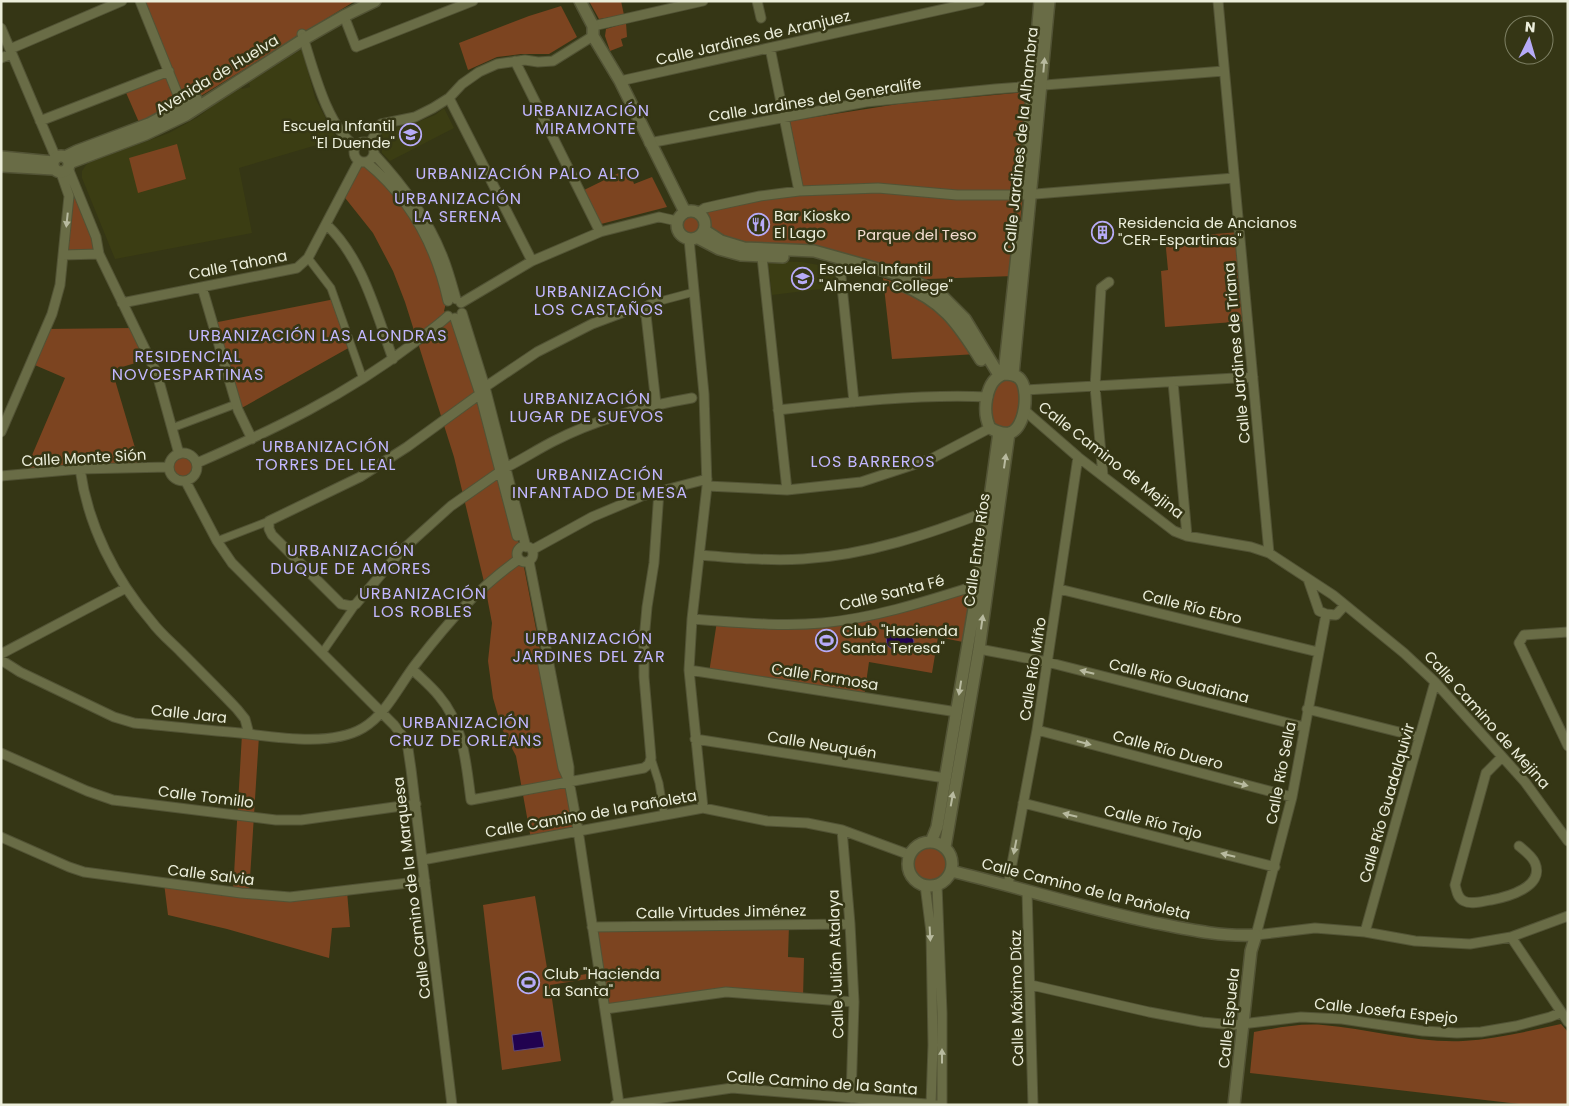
<svg xmlns="http://www.w3.org/2000/svg" width="1569" height="1106" font-family="Poppins,sans-serif">
<style>
.built{fill:#3b3d13}
.green{fill:#7c4420}
.water{fill:#210250;stroke:#5e497a}
.lines{fill:none;stroke-linecap:round;stroke-linejoin:round}
.pedestrian-casing{stroke:#525335;stroke-width:9}
.minor-casing{stroke:#525335;stroke-width:11}
.tertiary-casing{stroke:#525335;stroke-width:14}
.pedestrian{stroke:#696c46;stroke-width:7}
.minor{stroke:#696c46;stroke-width:9}
.tertiary{stroke:#696c46;stroke-width:11}
.oneway{fill:#b8ba9f}
.labels{text-anchor:middle;stroke-width:5;stroke-linejoin:round;paint-order:stroke}
.street-label{font-size:15px;fill:#eceedb;stroke:#353615}
.poi-label{font-size:15px;fill:#eceedb;stroke:#353615;text-anchor:start}
.park-label{font-size:15px;fill:#f4ddd0;stroke:#353615}
.neighbourhood-label{font-size:16px;letter-spacing:1px;fill:#c2b7ff;stroke:#353615}
</style>
<rect width="100%" height="100%" fill="#353615"/>
<path class="built" d="M302,49L315,98L337,139L239,168L252,233L115,259L82,178V171L86,165L90,162L169,133L198,117L240,85L242,89L250,87L249,82Z
M444,108L454,128L390,161L382,153V145L379,140L383,131L387,128L406,126L420,121L435,115Z
M768,261L802,262L835,268L836,287L772,295Z"/>
<path class="green" d="M140,1H355L183,107L141,127L124,88L169,71Z
M589,1H621L624,15L599,19Z
M561,6L577,37L549,54H521L497,57L468,70L459,43L529,16Z
M626,23L627,37L621,39L623,46L610,51L605,36L606,29Z
M1026,92L1018,190L985,191L803,187L790,121L898,104Z
M177,144L186,179L138,193L129,158Z
M363,162L418,222L446,303L444,311L452,318L501,471L520,548L517,553V556L523,562L563,768L578,830L531,839L516,756L502,729L493,698L488,661L492,623L485,586L454,457L405,302L393,271L373,233L342,194Z
M629,168L634,184L652,177L667,207L601,224L584,190Z
M65,171L99,254L63,255Z
M799,191L1023,195L1014,276L928,279L918,283L814,251L721,241L705,225L704,220L697,213Z
M680 226a11 11 0 1 1 22 0a11 11 0 1 1-22 0Z
M1239,232L1248,321L1165,327L1161,271L1168,270L1165,238Z
M883,278L916,290L936,302L977,354L892,359Z
M335,299L352,346L238,410L213,323Z
M134,328L149,359L112,370L141,468L24,474L65,378L30,363L45,329Z
M1020,378V425L999,432L986,415L993,380Z
M172 467a11 11 0 1 1 22 0a11 11 0 1 1-22 0Z
M978,585L968,643L938,637L932,673L869,662L864,697L709,673L717,621L783,624L866,616Z
M242,734L259,736L249,894L290,897L347,891L350,927L332,928L329,958L227,929L168,915L164,883L233,892Z
M914 864a17 17 0 1 1 34 0a17 17 0 1 1-34 0Z
M535,896L549,980L599,972L592,927L789,925L788,957L804,958L803,998L726,992L605,1009L600,977L550,985L561,1061L502,1070L483,905Z
M1561,1024L1568,1032V1105H1529L1250,1073L1254,1032C1277,1028 1300,1023 1323,1025C1369,1029 1416,1043 1463,1041C1496,1039 1529,1031 1561,1024Z"/>
<path class="water" d="M893,632L898,635L912,637L914,641L911,652L893,650L887,645L886,636Z
M541,1031L544,1047L514,1051L512,1035Z"/>
<g class="lines">
<defs>
<path id="pedestrian" d="M308,258L331,288L363,379
M640,310L649,304L694,292
M172,428L236,404
M217,541L269,521
M322,653L356,604
M651,758L659,783L664,814"/>
<path id="minor" d="M140,1L184,110
M757,1L761,18
M1218,1L1269,553
M344,16L356,47L473,1
M593,26L703,1
M1,28L56,158
M302,34C313,67 326,125 355,146
M770,48L799,191
M10,49L122,1
M1,58L12,54
M515,61L600,232
M620,81L980,1
M449,98L532,261
M40,121L169,71
M354 152a10 10 0 1 1 20 0a10 10 0 1 1-20 0Z
M370,143L381,124L415,117L433,108L449,98L462,84L479,72L497,64L525,60L538,62L553,61L593,36
M649,143L866,102L995,89L1224,71
M374,154C402,184 427,217 442,255C448,269 452,285 456,299
M366,162C409,197 436,246 448,301
M61,173L69,196L63,255L99,254L96,237L68,168
M697,213L705,208L718,205L760,196L799,191L878,188L957,195H1023L1234,178
M326,224C363,259 376,313 393,359
M689,239L704,394L707,486L692,619L689,670L703,808
M99,254L157,374L179,454
M762,257L787,490
M840,267L854,402
M202,287L238,410L252,439
M122,303L297,268L308,258L359,161
M461,303L532,261L600,232L659,217L677,221
M462,313L485,387L526,547
M455,318L480,394L517,536
M1173,382L1187,536
M485,387L537,352L592,324L632,309L640,310L646,315L656,404
M1025,390L1253,377
M480,394L407,447L360,477L269,521V529L272,535L341,604L351,606L356,604L400,552L451,506L501,471
M778,410C848,402 918,394 988,397
M1024,410L1078,457L1174,531L1187,536L1251,547L1269,553L1333,595L1404,653L1435,682L1525,782L1568,841
M1,432L52,314L60,285L63,255
M169 467a14 14 0 1 1 28 0a14 14 0 1 1-28 0Z
M197,463C273,430 346,395 411,345C424,335 436,327 448,316
M507,467C523,459 538,449 554,441C597,419 645,406 692,398
M80,469C88,526 115,579 152,622C160,633 171,642 181,652C200,671 219,690 237,709L245,719L249,734
M1,476L80,469L169,467
M1103,476L1095,387L1101,288L1109,282
M186,482L217,541L232,563L394,725L407,742L411,769L452,1105
M707,486L787,490L861,482L931,459L990,428
M517 554a8 8 0 1 1 16 0a8 8 0 1 1-16 0Z
M532,550L592,517L642,496L707,479
M700,555C734,558 769,561 803,559C867,555 930,534 988,511
M529,561L569,767V781L578,830L619,1104
M1308,579L1319,611L1326,614L1336,615L1345,605
M1059,589L1318,652
M1326,614L1292,797L1256,935L1315,928L1365,932L1415,941L1470,944L1511,937L1568,916
M692,619C735,622 779,627 822,623C875,618 927,601 978,585
M1568,632L1524,635L1519,643L1568,746
M979,649L1047,662L1304,727
M1,654L126,588
M1,660L20,672L114,717L134,723C169,726 204,730 240,733C275,737 331,747 363,728C388,713 400,683 418,661C449,621 477,589 519,559
M543,665L563,768L568,779
M412,669C421,678 431,686 439,696C464,725 466,764 471,800L644,768L649,764L651,758L644,677V640L647,607L654,563L659,491
M689,670L957,712
M1307,709L1419,737
M1037,730L1292,797
M695,739L945,778
M1,753L87,791L113,800L139,803L276,820H301L416,804
M1502,757L1486,773L1455,885C1457,891 1457,898 1464,901C1471,905 1483,901 1491,900C1507,897 1545,887 1535,863C1532,856 1525,851 1519,846
M1023,803L1275,867
M842,830L850,924L854,1002L851,1098
M1,837L69,867L84,872L241,893L290,897L425,881
M422,860L703,808L767,821L807,823L842,830L910,855
M925,885L931,932L933,1045L931,1104
M937,885L942,1013V1105
M1008,885L1037,730L1078,457
M1027,891L1033,1105
M592,927L850,924
M1365,932L1435,682
M1511,937L1568,1022
M1031,985L1149,1012L1202,1022L1233,1025L1301,1017L1342,1019L1423,1031L1457,1033L1481,1032L1516,1026L1550,1017L1560,1013
M605,1009L726,992L854,1002
M615,1105L732,1088L939,1105"/>
<path id="tertiary" d="M580,1L593,26V36L620,81L685,212
M53 164a8 8 0 1 1 16 0a8 8 0 1 1-16 0Z
M1,157L53,162
M65,157L77,151L149,124L196,99
M69,163L146,134L186,115L304,39L344,16L375,1
M1,166L53,169
M1024,189L1040,1
M677 225a14 14 0 1 1 28 0a14 14 0 1 1-28 0Z
M704,230L721,241L744,248L814,251L896,274L918,283L940,294L965,319L999,375
M698,238L719,249L741,255L783,257
M900,284C943,301 957,322 981,360
M1004,374L1020,227
M1004,374C1009,374 1014,374 1019,378C1030,387 1026,430 1009,433C1002,434 995,431 990,428C982,412 985,380 1004,374Z
M1013,374L1049,1
M931,842L937,827L978,585L999,432
M908 864a22 22 0 1 1 44 0a22 22 0 1 1-44 0Z
M945,847L979,649L1009,433
M951,871C1018,887 1084,908 1151,922C1186,929 1220,937 1256,935L1251,951L1234,1105"/>
</defs>
<use href="#pedestrian" class="pedestrian-casing"/>
<use href="#minor" class="minor-casing"/>
<use href="#tertiary" class="tertiary-casing"/>
<use href="#pedestrian" class="pedestrian"/>
<use href="#minor" class="minor"/>
<use href="#tertiary" class="tertiary"/>
</g>
<defs><path id="oneway-solid" d="M-6-.8H1V-3.2L6.5 0L1 3.2V.8H-6Z" transform="scale(1.25)"/></defs>
<g class="oneway">
<use href="#oneway-solid" transform="translate(1044 65) rotate(-85)"/>
<use href="#oneway-solid" transform="translate(67 220) rotate(96)"/>
<use href="#oneway-solid" transform="translate(1005 461) rotate(-82)"/>
<use href="#oneway-solid" transform="translate(982 622) rotate(-82)"/>
<use href="#oneway-solid" transform="translate(1087 672) rotate(-166)"/>
<use href="#oneway-solid" transform="translate(960 688) rotate(99)"/>
<use href="#oneway-solid" transform="translate(1084 743) rotate(15)"/>
<use href="#oneway-solid" transform="translate(1241 784) rotate(15)"/>
<use href="#oneway-solid" transform="translate(952 799) rotate(-80)"/>
<use href="#oneway-solid" transform="translate(1070 815) rotate(-166)"/>
<use href="#oneway-solid" transform="translate(1015 847) rotate(101)"/>
<use href="#oneway-solid" transform="translate(1228 855) rotate(-166)"/>
<use href="#oneway-solid" transform="translate(930 934) rotate(87)"/>
<use href="#oneway-solid" transform="translate(942 1056) rotate(-90)"/>
</g>
<defs>
<symbol id="school-ring" viewBox="-11 -11 22 22"><circle r="9.5" fill="#353615" stroke="#b7abf7" stroke-width="1.5"/><path d="M0-5L7-2L0 1L-7-2ZM-4 1L0 2.5L4 1V4Q0 6-4 4Z" fill="#b7abf7"/></symbol>
<symbol id="restaurant-ring" viewBox="-11 -11 22 22"><circle r="9.5" fill="#353615" stroke="#b7abf7" stroke-width="1.5"/><path d="M-5-6h1v4h1v-4h1v4h1v-4h1v5L-1.5 .5V6h-2V.5L-5-1ZM5-6V6H3V1.5H1.5Q1.5-4 5-6Z" fill="#b7abf7"/></symbol>
<symbol id="building-ring" viewBox="-11 -11 22 22"><circle r="9.5" fill="#353615" stroke="#b7abf7" stroke-width="1.5"/><path d="M-4-6H4V6H1V3H-1V6H-4ZM-2.5-4.3h1.7v1.8h-1.7ZM.8-4.3h1.7v1.8H.8ZM-2.5-1h1.7V.8h-1.7ZM.8-1h1.7V.8H.8Z" fill="#b7abf7"/></symbol>
<symbol id="stadium-ring" viewBox="-11 -11 22 22"><circle r="9.5" fill="#353615" stroke="#b7abf7" stroke-width="1.5"/><path d="M0-5a6.5 5 0 1 0 0 10a6.5 5 0 1 0 0-10ZM-3.5-1.8h7v3.6h-7Z" fill="#b7abf7"/></symbol>
</defs>
<g fill-rule="evenodd">
<use href="#school-ring" x="398" y="122" width="25" height="25"/>
<use href="#restaurant-ring" x="746" y="212" width="25" height="25"/>
<use href="#building-ring" x="1090" y="220" width="25" height="25"/>
<use href="#school-ring" x="790" y="266" width="25" height="25"/>
<use href="#stadium-ring" x="814" y="628" width="25" height="25"/>
<use href="#stadium-ring" x="516" y="970" width="25" height="25"/>
</g>
<g class="labels">
<g class="street-label">
<text transform="translate(753 38) rotate(-13)" y="5">Calle Jardines de Aranjuez</text>
<text transform="translate(217 75) rotate(-31)" y="5">Avenida de Huelva</text>
<text transform="translate(815 100) rotate(-9)" y="5">Calle Jardines del Generalife</text>
<text transform="translate(1021 140) rotate(-84)" y="5">Calle Jardines de la Alhambra</text>
<text transform="translate(238 265) rotate(-11)" y="5">Calle Tahona</text>
<text transform="translate(1237 353) rotate(-95)" y="5">Calle Jardines de Triana</text>
<text transform="translate(84 458) rotate(-3)" y="5">Calle Monte Sión</text>
<text transform="translate(1111 460) rotate(38)" y="5">Calle Camino de Mejina</text>
<text transform="translate(977 550) rotate(-82)" y="5">Calle Entre Ríos</text>
<text transform="translate(892 593) rotate(-14)" y="5">Calle Santa Fé</text>
<text transform="translate(1192 607) rotate(14)" y="5">Calle Río Ebro</text>
<text transform="translate(1033 669) rotate(-81)" y="5">Calle Río Miño</text>
<text transform="translate(825 677) rotate(9)" y="5">Calle Formosa</text>
<text transform="translate(1179 681) rotate(14)" y="5">Calle Río Guadiana</text>
<text transform="translate(189 714) rotate(6)" y="5">Calle Jara</text>
<text transform="translate(1487 720) rotate(48)" y="5">Calle Camino de Mejina</text>
<text transform="translate(822 745) rotate(9)" y="5">Calle Neuquén</text>
<text transform="translate(1168 750) rotate(15)" y="5">Calle Río Duero</text>
<text transform="translate(1281 773) rotate(-79)" y="5">Calle Río Sella</text>
<text transform="translate(206 797) rotate(7)" y="5">Calle Tomillo</text>
<text transform="translate(1387 803) rotate(-74)" y="5">Calle Río Guadalquivir</text>
<text transform="translate(591 814) rotate(-10)" y="5">Calle Camino de la Pañoleta</text>
<text transform="translate(1153 822) rotate(14)" y="5">Calle Río Tajo</text>
<text transform="translate(211 875) rotate(7)" y="5">Calle Salvia</text>
<text transform="translate(412 888) rotate(-97)" y="5">Calle Camino de la Marquesa</text>
<text transform="translate(1086 889) rotate(14)" y="5">Calle Camino de la Pañoleta</text>
<text transform="translate(721 912) rotate(-1)" y="5">Calle Virtudes Jiménez</text>
<text transform="translate(836 964) rotate(-92)" y="5">Calle Julián Atalaya</text>
<text transform="translate(1017 998) rotate(-91)" y="5">Calle Máximo Díaz</text>
<text transform="translate(1386 1011) rotate(6)" y="5">Calle Josefa Espejo</text>
<text transform="translate(1229 1018) rotate(-84)" y="5">Calle Espuela</text>
<text transform="translate(822 1083) rotate(4)" y="5">Calle Camino de la Santa</text>
</g>
<g class="poi-label">
<text x="395" y="131" text-anchor="end">Escuela Infantil<tspan x="395" dy="17">"El Duende"</tspan></text>
<text x="774" y="221">Bar Kiosko<tspan x="774" dy="17">El Lago</tspan></text>
<text x="1118" y="228">Residencia de Ancianos<tspan x="1118" dy="17">"CER-Espartinas"</tspan></text>
<text x="819" y="274">Escuela Infantil<tspan x="819" dy="17">"Almenar College"</tspan></text>
<text x="842" y="636">Club "Hacienda<tspan x="842" dy="17">Santa Teresa"</tspan></text>
<text x="544" y="979">Club "Hacienda<tspan x="544" dy="17">La Santa"</tspan></text>
</g>
<g class="park-label">
<text x="917" y="240">Parque del Teso</text>
</g>
<g class="neighbourhood-label">
<text x="586" y="116">URBANIZACIÓN<tspan x="586" dy="18">MIRAMONTE</tspan></text>
<text x="528" y="179">URBANIZACIÓN PALO ALTO</text>
<text x="458" y="204">URBANIZACIÓN<tspan x="458" dy="18">LA SERENA</tspan></text>
<text x="599" y="297">URBANIZACIÓN<tspan x="599" dy="18">LOS CASTAÑOS</tspan></text>
<text x="318" y="341">URBANIZACIÓN LAS ALONDRAS</text>
<text x="188" y="362">RESIDENCIAL<tspan x="188" dy="18">NOVOESPARTINAS</tspan></text>
<text x="587" y="404">URBANIZACIÓN<tspan x="587" dy="18">LUGAR DE SUEVOS</tspan></text>
<text x="326" y="452">URBANIZACIÓN<tspan x="326" dy="18">TORRES DEL LEAL</tspan></text>
<text x="873" y="467">LOS BARREROS</text>
<text x="600" y="480">URBANIZACIÓN<tspan x="600" dy="18">INFANTADO DE MESA</tspan></text>
<text x="351" y="556">URBANIZACIÓN<tspan x="351" dy="18">DUQUE DE AMORES</tspan></text>
<text x="423" y="599">URBANIZACIÓN<tspan x="423" dy="18">LOS ROBLES</tspan></text>
<text x="589" y="644">URBANIZACIÓN<tspan x="589" dy="18">JARDINES DEL ZAR</tspan></text>
<text x="466" y="728">URBANIZACIÓN<tspan x="466" dy="18">CRUZ DE ORLEANS</tspan></text>
</g>
</g>
<rect width="1569" height="1106" fill="none" stroke="#eceedb" stroke-width="5"/>
<g transform="translate(1529 40) rotate(5)"><circle r="24" fill="#353615" stroke="#7e8064"/>
<path d="M0-4L9 19L0 12L-9 19Z" fill="#b7abf7"/>
<text y="-8" font-size="14" font-weight="bold" text-anchor="middle" fill="#eceedb">N</text>
</g>
</svg>
